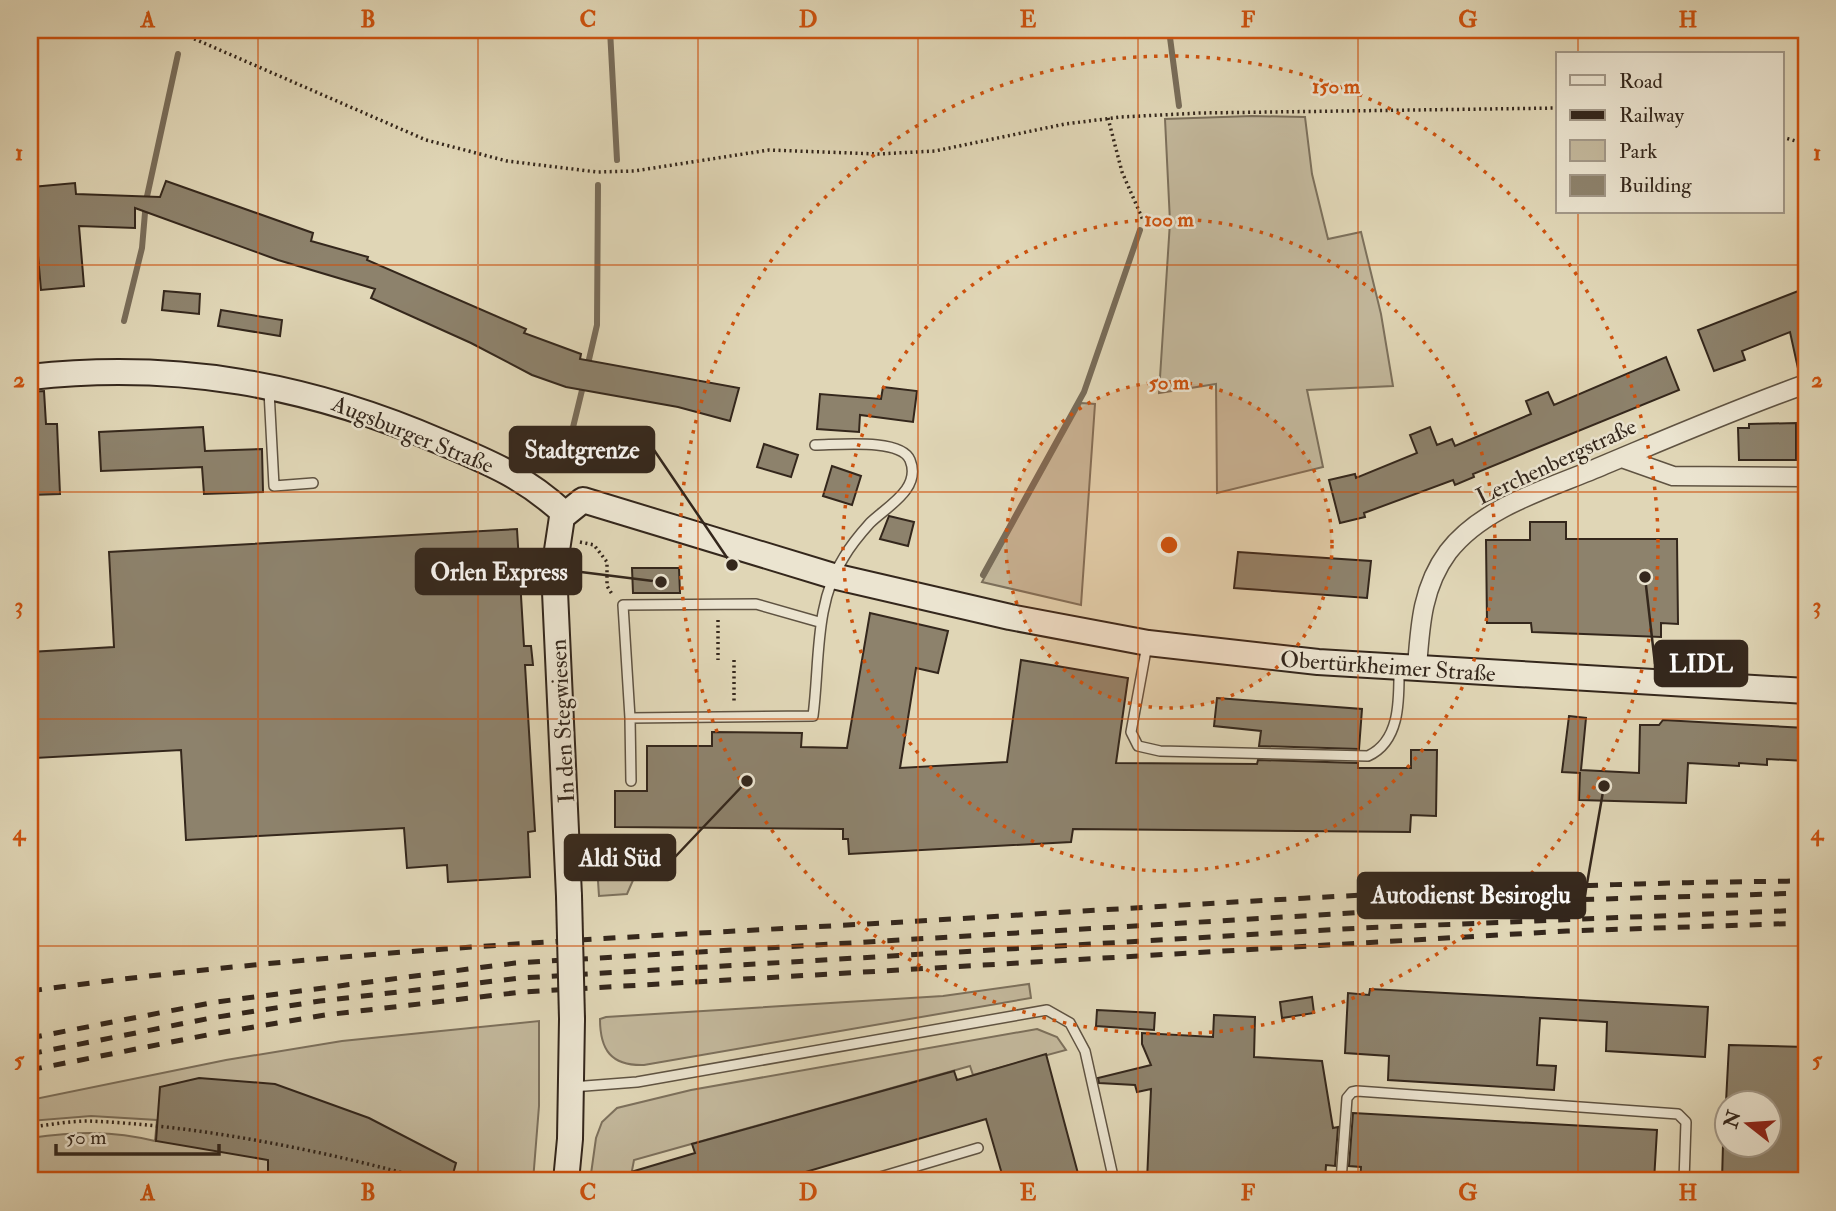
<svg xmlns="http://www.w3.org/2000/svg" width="1836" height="1211" font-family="'IM FELL Double Pica',serif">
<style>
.green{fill:#c3b89c;stroke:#7c705c;stroke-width:2}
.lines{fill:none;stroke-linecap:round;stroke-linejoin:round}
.stream{stroke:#786c59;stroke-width:6}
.building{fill:#8d826c;stroke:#34271c;stroke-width:2}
.lane-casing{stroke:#5f5342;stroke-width:12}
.street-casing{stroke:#5f5342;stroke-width:21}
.secondary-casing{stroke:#34271c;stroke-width:28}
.path{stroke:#34271c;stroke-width:3.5;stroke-dasharray:2 3.5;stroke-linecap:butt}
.lane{stroke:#ebe4d0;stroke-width:9}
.street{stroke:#ebe4d0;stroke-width:18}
.secondary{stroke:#ebe4d0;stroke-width:24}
.rail{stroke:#34271c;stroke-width:5;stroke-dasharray:12 12;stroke-linecap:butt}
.secondary-bridge-casing{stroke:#34271c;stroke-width:28;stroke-linecap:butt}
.secondary-bridge{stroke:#ebe4d0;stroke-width:24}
.grid{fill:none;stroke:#cd520e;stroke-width:2;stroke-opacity:0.55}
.ring{fill:none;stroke:#cd520e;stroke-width:3.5;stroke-dasharray:3.5 7}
.labels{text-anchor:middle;stroke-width:5;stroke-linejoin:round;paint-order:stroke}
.street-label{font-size:23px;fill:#34271c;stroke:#ebe4d0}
.centre{fill:#cd520e;stroke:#ebe4d0;stroke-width:3.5}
.ring-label{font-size:21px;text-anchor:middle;font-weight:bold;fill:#cd520e;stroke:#ebe4d0;stroke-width:5;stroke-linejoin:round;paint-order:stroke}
.leader{fill:none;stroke:#34271c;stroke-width:2.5}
.callout-dot{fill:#34271c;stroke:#ebe4d0;stroke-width:2.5}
.callout{fill:#34271c;stroke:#34271c;stroke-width:2.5}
.callout-label{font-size:24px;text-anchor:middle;font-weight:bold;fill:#fff}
.neatline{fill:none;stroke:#cd520e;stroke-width:2.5}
.grid-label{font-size:23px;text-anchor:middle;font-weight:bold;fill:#cd520e}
</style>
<rect width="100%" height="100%" fill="#e0d6b6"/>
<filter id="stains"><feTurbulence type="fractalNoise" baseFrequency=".00286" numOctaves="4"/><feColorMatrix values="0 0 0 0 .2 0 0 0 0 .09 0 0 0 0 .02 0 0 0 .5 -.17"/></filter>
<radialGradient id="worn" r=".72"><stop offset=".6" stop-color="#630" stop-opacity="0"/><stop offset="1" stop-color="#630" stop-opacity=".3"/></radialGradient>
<path class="green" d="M1252,116L1305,117L1312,174L1328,239L1361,232L1381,314L1393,386L1307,390L1323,467L1217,493L1216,384L1159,393L1170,222L1165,119Z
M1081,403L1095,404L1081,605L982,582Z
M595,836H641V862L627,894L599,896Z
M1029,984L1031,998L644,1065C611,1066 600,1050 600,1019L606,1017L943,996Z
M539,1021V1106L533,1181H30V1138C74,1132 112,1130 155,1141L157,1120L91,1116L30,1121V1100L226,1060L342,1041Z
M1037,1029L1057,1037L1066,1050L973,1075L970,1066L634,1160L630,1181H590L596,1138L602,1122L617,1108L691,1090Z"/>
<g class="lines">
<path class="stream" d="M610,30L617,160
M1169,30L1179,106
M124,321L142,248L146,201L178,54
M587,368L597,325L598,185
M567,452L584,382
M983,575L1084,392L1140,230
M30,1179L60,1175L138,1181"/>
</g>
<path class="building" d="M166,181L313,233L311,241L368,257L367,260L526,329L524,333L581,354L580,359L739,388L730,421L678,407L566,387L532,375L471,343L371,298L375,289L278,260L135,208V228L79,226L84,286L41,290L32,187L75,183L76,194L160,197Z
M1806,288V372L1799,373L1790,332L1742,351L1745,360L1714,371L1698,330Z
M164,291L200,294L199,314L162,310Z
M221,310L282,320L280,336L218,326Z
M1666,357L1679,390L1473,474L1474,477L1455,485L1453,480L1364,513L1365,517L1340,523L1329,480L1355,474L1356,478L1417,453L1410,435L1430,427L1437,445L1452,439L1455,446L1531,414L1526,401L1548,392L1554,405Z
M883,387L917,391L913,422L860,415L859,432L817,429L820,394L881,399Z
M44,391L46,424H57L60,494L30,495V392Z
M1796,423V460H1739L1738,428H1749V424Z
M203,427L205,451L262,449L263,492L204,494L202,467L101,471L99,432Z
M764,444L798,455L791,477L757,467Z
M832,466L861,476L852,505L823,496Z
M889,516L914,522L908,546L880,539Z
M1530,522H1566V539H1677L1678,624L1661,623V637L1532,632L1531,623H1487L1486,540H1530Z
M517,529L524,646H531L533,665H525L535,831L528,832L530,877L448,882L447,865L407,868L404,828L186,840L181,750L35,758L32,706H30V652L114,647L109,552Z
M1238,552L1371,561L1367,598L1234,588Z
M632,568H679L680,593H633Z
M870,613L948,631L938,673L916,668L900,768L1007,762L1021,660L1128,678L1116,763L1257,764L1258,760L1358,763V768H1411V750H1437L1436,816L1411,815L1410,832L1073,829L1071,842L849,854L848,839H843V829L615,827V791H647V746H712V732L802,733L801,747L847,748Z
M1217,698L1362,709L1359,749L1259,746L1261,731L1214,726Z
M1569,716L1586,718L1581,770L1639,773L1640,725H1659L1663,720L1806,728V761L1767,759V765L1739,763V766L1688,763L1686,803L1579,800L1580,773L1562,772Z
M1370,989L1708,1007L1705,1057L1606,1051L1607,1022L1540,1018L1537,1065L1556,1066L1554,1090L1388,1080L1389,1056L1345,1053L1348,993L1369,995Z
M1312,997L1314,1013L1282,1018L1280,1002Z
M1097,1010L1155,1013L1154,1030L1096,1026Z
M1214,1015L1255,1017L1254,1057L1322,1061L1333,1128L1338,1127L1335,1166L1326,1165L1325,1181H1147L1151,1089L1137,1092L1135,1085L1099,1083L1098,1078L1151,1065L1142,1044V1033L1213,1037Z
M1729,1045L1806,1047V1181H1722L1723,1144H1769V1102H1726Z
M1046,1054L1080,1181H1004L986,1119L775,1181H615L614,1177L695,1153L692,1144L954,1071L957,1080Z
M199,1078L275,1084L369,1118L456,1163L451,1181H268V1160L156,1141L160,1087Z
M1353,1113L1657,1130L1654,1181H1360L1361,1167L1349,1166Z"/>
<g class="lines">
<defs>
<path id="lane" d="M269,391L274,486L313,483
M815,445C837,445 901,438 910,460C922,489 886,507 870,523C861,533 851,545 844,557C814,603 820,663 813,716L630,718L623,605L756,604L819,622
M1147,645L1131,732L1138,746L1160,751L1368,756C1401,741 1399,698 1399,668
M630,718L631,781
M572,1087L637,1082L1047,1010L1070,1023L1085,1051L1114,1181
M867,1181L978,1148
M1341,1181L1347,1098L1352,1092L1357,1091L1678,1114L1686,1122L1684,1181"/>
<path id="street" d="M1622,458L1673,476L1806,477
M1417,668C1420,626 1422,587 1448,552C1484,505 1552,488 1604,465C1671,437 1738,408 1806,384"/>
<path id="secondary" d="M30,377C176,361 307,384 441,442C491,463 525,477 565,514
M569,896L554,570L562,517L583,500L833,576L1010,617L1148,643L1318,662L1806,691
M566,1181L570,1139L572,1019"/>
</defs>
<use href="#lane" class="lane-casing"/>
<use href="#street" class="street-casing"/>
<use href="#secondary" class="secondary-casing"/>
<path class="path" d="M174,30L426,140L507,161L597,172L634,171L769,150L878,154L935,151L1065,124L1121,117L1200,113L1558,108
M1108,118L1122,172L1143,220
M1782,137L1806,144
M580,542L594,545L607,562V586L612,594
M718,620V660
M734,660V704
M30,1127C49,1125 69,1121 88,1121C197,1125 327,1151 432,1181"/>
<use href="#lane" class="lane"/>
<use href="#street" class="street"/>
<use href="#secondary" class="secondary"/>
<path class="rail" d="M30,991C320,951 611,938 903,922C1204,904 1505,883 1806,881
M30,1038L216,1002L515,963L1569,900L1806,893
M30,1054L211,1018L320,1001L521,978L1361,928L1806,910
M30,1070L207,1035L325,1015L522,992L1567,931L1806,923"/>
<defs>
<path id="secondary-bridge" d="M569,896L572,1019"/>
</defs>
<use href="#secondary-bridge" class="secondary-bridge-casing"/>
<use href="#secondary-bridge" class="secondary-bridge"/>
</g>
<path class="grid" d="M258,30V1181M478,30V1181M698,30V1181M918,30V1181M1138,30V1181M1358,30V1181M1578,30V54M1578,212V1181M30,265H1806M30,492H1806M30,719H1806M30,946H1806"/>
<circle cx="1169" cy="545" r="163" fill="#cd520e" fill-opacity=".12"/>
<g class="ring">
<circle cx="1169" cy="545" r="163"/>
<circle cx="1169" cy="545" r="326"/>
<circle cx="1169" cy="545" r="489"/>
</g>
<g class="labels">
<g class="street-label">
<text transform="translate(413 434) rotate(22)" y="8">Augsburger Straße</text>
<text transform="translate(1556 461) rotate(-25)" y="8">Lerchenbergstraße</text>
<text transform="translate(1388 666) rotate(4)" y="8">Obertürkheimer Straße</text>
<text transform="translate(562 721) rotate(-93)" y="8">In den Stegwiesen</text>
</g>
</g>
<circle cx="1169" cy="545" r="10" class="centre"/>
<g class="ring-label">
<text x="1336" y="93">150 m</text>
<text x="1169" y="226">100 m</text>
<text x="1169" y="389">50 m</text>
</g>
<path class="leader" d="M732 565L654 450M661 582L581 572M1645 577L1655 664M747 781L675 857M1604 786L1585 895"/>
<g class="callout-dot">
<circle cx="732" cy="565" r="7"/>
<circle cx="661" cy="582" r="7"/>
<circle cx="1645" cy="577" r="7"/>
<circle cx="747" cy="781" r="7"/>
<circle cx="1604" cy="786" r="7"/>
</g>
<g class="callout">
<rect x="510" y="427" width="144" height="45" rx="7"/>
<rect x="416" y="549" width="165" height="45" rx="7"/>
<rect x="1655" y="641" width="92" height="45" rx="7"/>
<rect x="565" y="835" width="110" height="45" rx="7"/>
<rect x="1358" y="873" width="227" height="45" rx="7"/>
</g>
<g class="callout-label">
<text x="582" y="458">Stadtgrenze</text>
<text x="499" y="580">Orlen Express</text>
<text x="1701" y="672">LIDL</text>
<text x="620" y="866">Aldi Süd</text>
<text x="1471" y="903">Autodienst Besiroglu</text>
</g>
<rect width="1836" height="1211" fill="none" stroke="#e0d6b6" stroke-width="77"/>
<rect x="1556" y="52" width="228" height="161" fill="#ebe4d0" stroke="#a29888" stroke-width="2"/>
<rect x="1570" y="75" width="35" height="10" fill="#ebe4d0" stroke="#a29888" stroke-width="2"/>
<text x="1619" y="88" font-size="21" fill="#34271c">Road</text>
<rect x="1570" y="110" width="35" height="10" fill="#34271c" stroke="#a29888" stroke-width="2"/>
<text x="1619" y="122" font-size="21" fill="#34271c">Railway</text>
<rect x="1570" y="140" width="35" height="21" fill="#c3b89c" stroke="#a29888" stroke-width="2"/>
<text x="1619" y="158" font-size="21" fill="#34271c">Park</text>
<rect x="1570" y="175" width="35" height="21" fill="#8d826c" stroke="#a29888" stroke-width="2"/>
<text x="1619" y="192" font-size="21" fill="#34271c">Building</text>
<g transform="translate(1748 1124) rotate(287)"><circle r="33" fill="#ebe4d0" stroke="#a29888" stroke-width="2"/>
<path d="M0-5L12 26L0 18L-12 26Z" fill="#8f2418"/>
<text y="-10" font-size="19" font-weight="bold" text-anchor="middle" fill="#34271c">N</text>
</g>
<path d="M56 1144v10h163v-10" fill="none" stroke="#34271c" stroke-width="3.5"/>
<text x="66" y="1144" font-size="21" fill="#34271c" stroke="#ebe4d0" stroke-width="5" paint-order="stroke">50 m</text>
<rect x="38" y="38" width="1760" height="1134" class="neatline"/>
<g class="grid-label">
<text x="148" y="27">A</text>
<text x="368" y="27">B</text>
<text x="588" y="27">C</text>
<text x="808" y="27">D</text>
<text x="1028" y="27">E</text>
<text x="1248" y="27">F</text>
<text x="1468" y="27">G</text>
<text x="1688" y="27">H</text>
<text x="19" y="160">1</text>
<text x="1817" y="160">1</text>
<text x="19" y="387">2</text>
<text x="1817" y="387">2</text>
<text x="19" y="613">3</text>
<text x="1817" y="613">3</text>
<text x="19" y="840">4</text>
<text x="1817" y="840">4</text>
<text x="19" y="1067">5</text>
<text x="1817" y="1067">5</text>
<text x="148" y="1200">A</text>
<text x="368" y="1200">B</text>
<text x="588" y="1200">C</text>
<text x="808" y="1200">D</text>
<text x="1028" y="1200">E</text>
<text x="1248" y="1200">F</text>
<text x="1468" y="1200">G</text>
<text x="1688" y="1200">H</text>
</g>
<rect width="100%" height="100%" filter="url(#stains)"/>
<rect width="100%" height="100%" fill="url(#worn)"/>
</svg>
